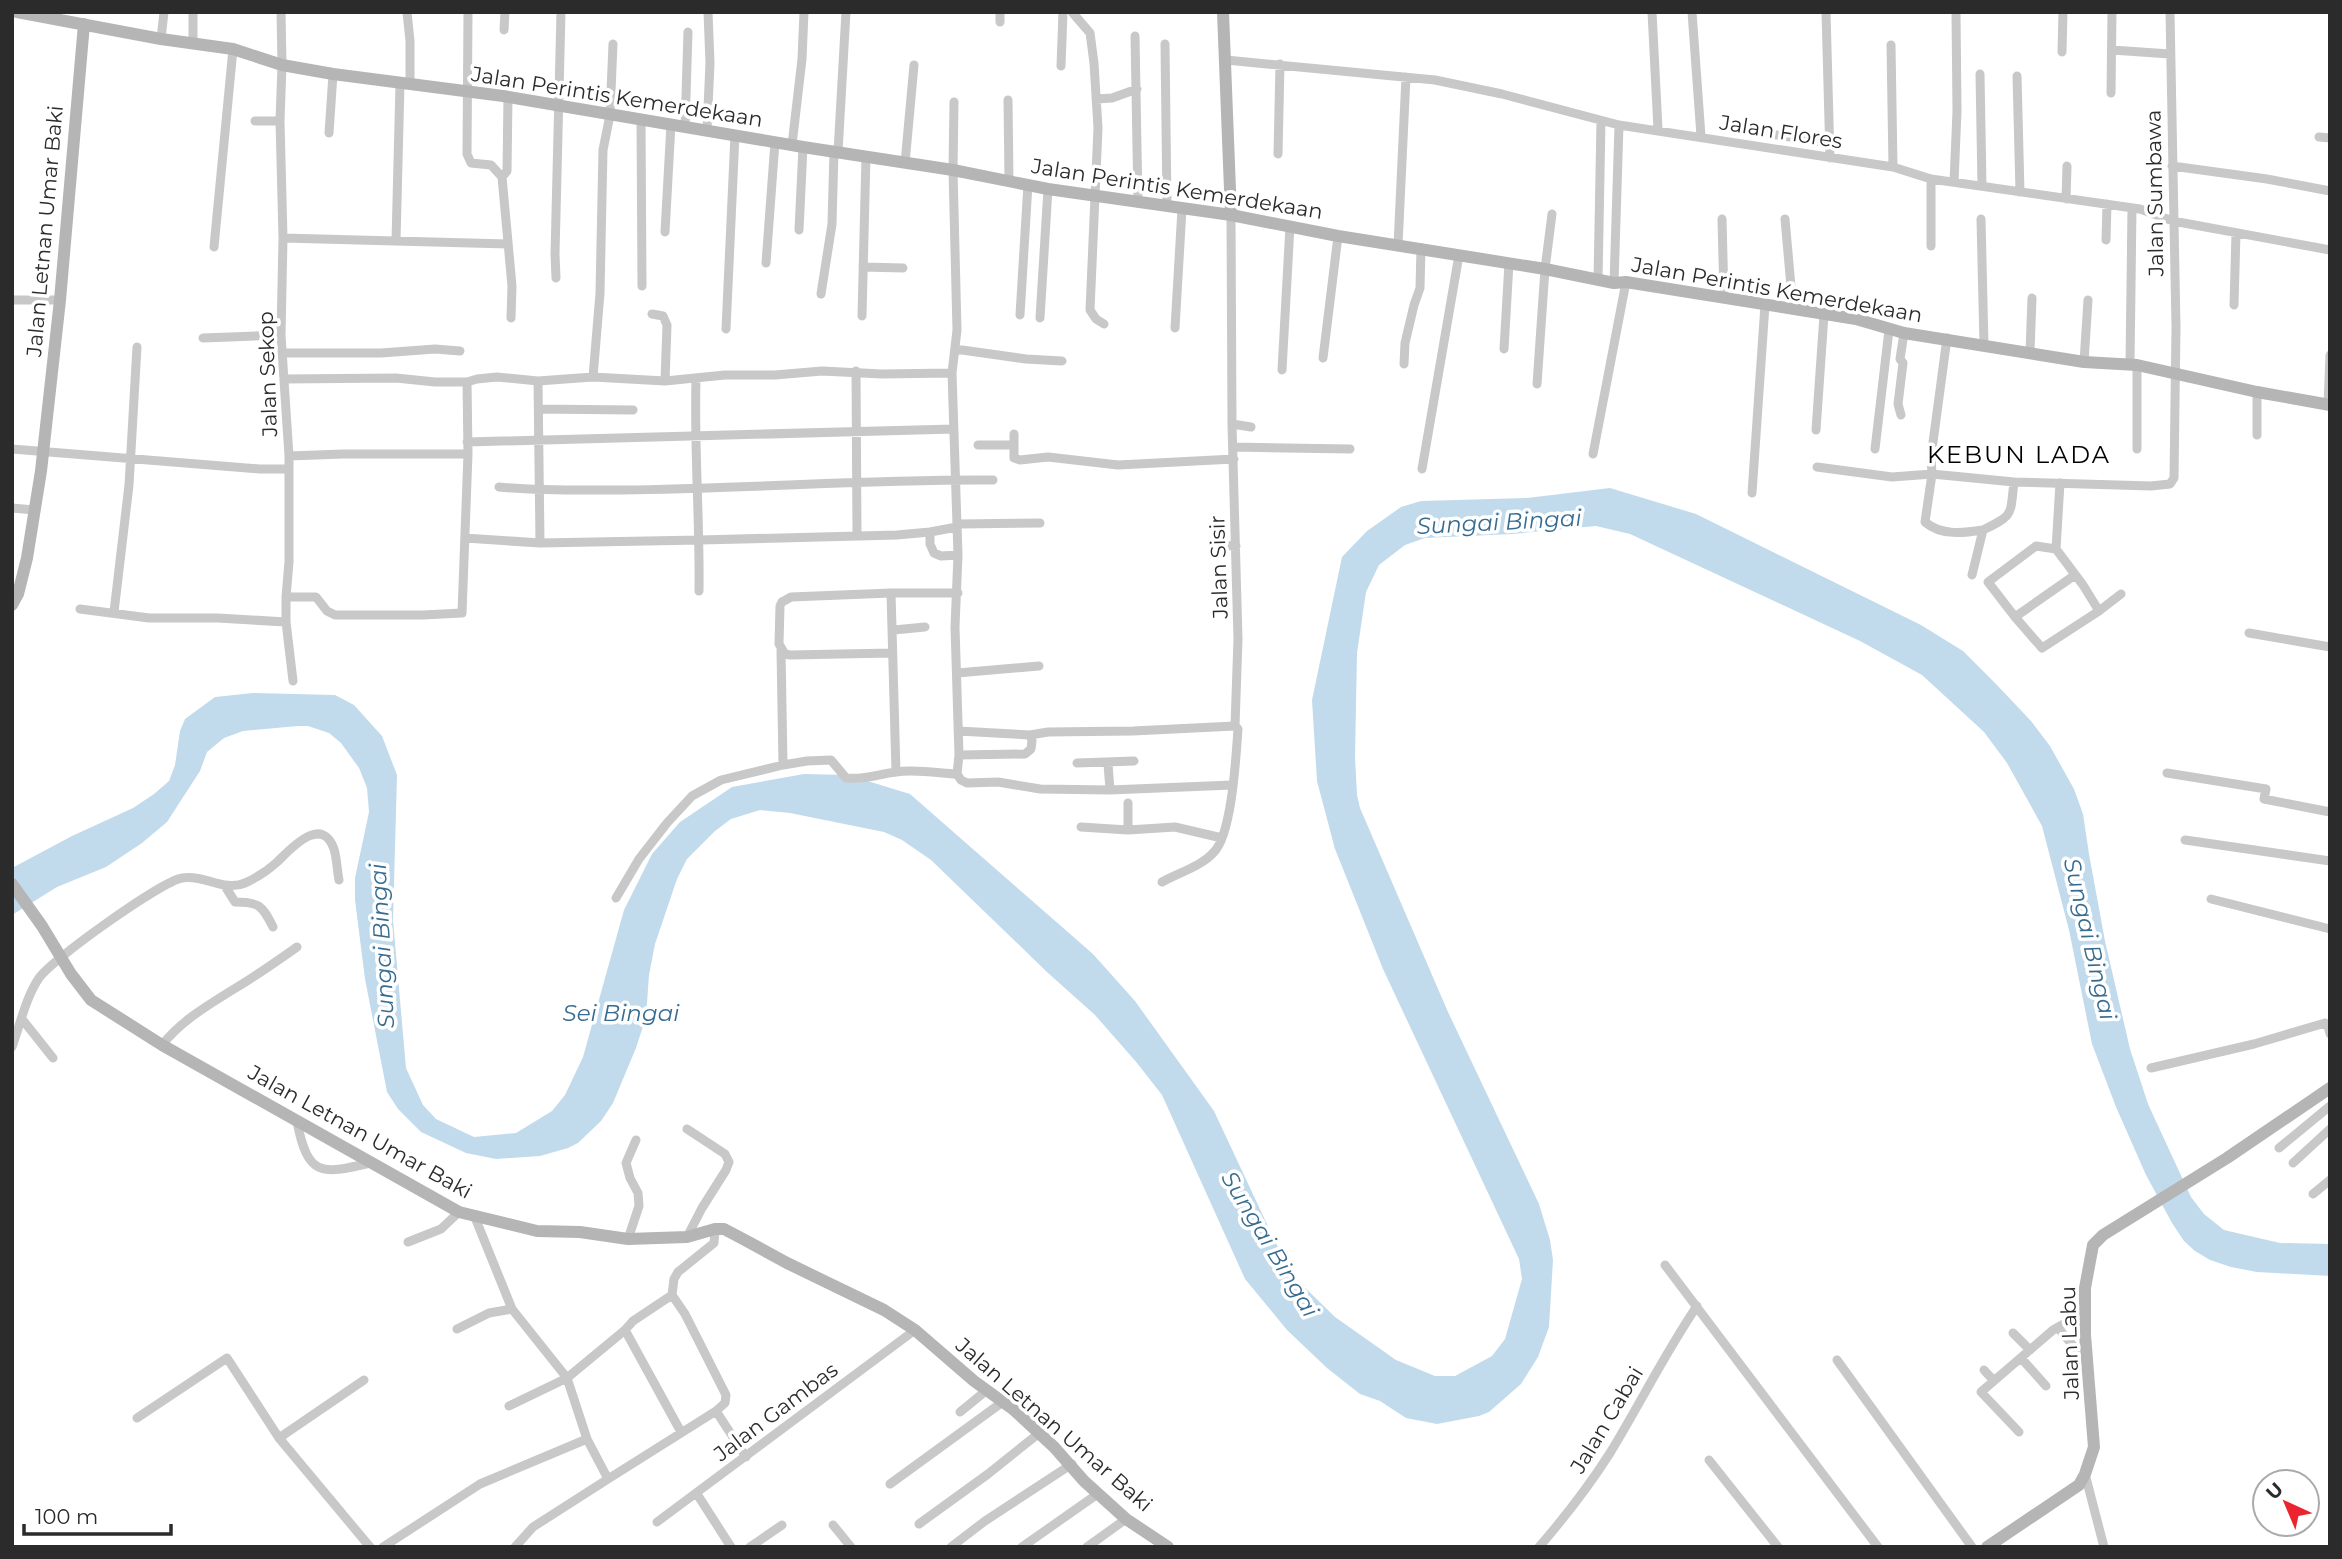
<svg xmlns="http://www.w3.org/2000/svg" width="2342" height="1559" font-family="Montserrat,sans-serif">
<style>
.water{fill:#c2dbec}
.lines{fill:none;stroke-linecap:round;stroke-linejoin:round}
.street{stroke:#c8c8c8;stroke-width:9}
.secondary{stroke:#b5b5b5;stroke-width:12}
.labels{text-anchor:middle;stroke-width:7;stroke-linejoin:round;paint-order:stroke}
.street-label{font-size:21px;fill:#2b2b2b;stroke:#fff}
.water-label{font-size:23px;font-style:italic;fill:#376c90;stroke:#fff}
.quarter-label{font-size:24px;letter-spacing:2px;fill:#000;stroke:#fff}
</style>
<rect width="100%" height="100%" fill="#fff"/>
<path class="water" d="M1610,488L1696,514L1921,625L1963,651L1996,684L2031,721L2050,746L2074,789L2083,814L2089,854L2105,941L2130,1049L2148,1104L2191,1197L2204,1214L2224,1230L2280,1243L2330,1244V1276L2257,1272L2231,1267L2210,1260L2195,1251L2184,1241L2172,1223L2146,1175L2116,1107L2092,1044L2069,930L2042,826L2007,763L1984,732L1922,675L1860,641L1630,534L1596,526L1512,534L1425,538L1405,545L1379,565L1366,592L1357,653L1355,757L1357,795L1360,808L1448,1012L1539,1204L1550,1240L1553,1260L1549,1327L1538,1357L1521,1384L1489,1412L1479,1416L1437,1424L1406,1418L1380,1401L1360,1394L1327,1368L1287,1330L1245,1279L1162,1095L1137,1063L1095,1015L1048,973L931,860L902,840L884,832L790,813L760,810L731,819L715,831L687,859L677,879L655,944L649,975L646,1017L636,1048L613,1103L601,1121L578,1143L568,1148L540,1156L496,1159L466,1153L421,1132L398,1109L387,1092L365,979L355,900V878L369,812L367,788L359,768L341,743L329,733L308,726H298L243,731L224,738L207,752L200,771L167,822L142,843L106,867L57,887L12,915V868L72,836L133,808L154,794L169,781L175,765L180,731L185,719L215,697L253,693L335,695L354,705L382,736L397,775L393,920L406,1068L423,1105L436,1119L474,1137L516,1133L552,1111L565,1095L583,1057L624,910L652,854L680,822L732,787L804,774L848,775L910,794L1093,954L1135,1001L1214,1111L1290,1273L1335,1317L1396,1360L1435,1376H1455L1492,1356L1505,1339L1522,1279L1519,1259L1383,969L1335,849L1317,781L1312,700L1342,557L1367,531L1401,507L1421,501L1527,498Z"/>
<g class="lines">
<path class="street" d="M281,12L282,65L280,121L283,238L281,335L289,456V562L286,597V622L293,681
M407,12L410,41V85
M468,12L467,154L471,163L491,165L502,177L512,286L511,318
M1072,12L1090,33L1094,63L1098,128L1090,310L1096,319L1104,324
M1652,12L1658,129
M1692,12L1701,136
M1826,12L1830,158
M1000,22V12
M504,30L505,12
M1135,36L1138,203
M161,39L164,12
M193,43V12
M1165,44L1167,207
M1891,45L1893,167
M2112,50L2170,54
M2062,52L2063,12
M1226,60L1435,80L1502,94L1619,125L1893,167L1931,179L2140,209L2173,221L2330,250
M1061,66L1063,12
M1980,74L1982,186
M2017,76L2020,192
M2111,93L2112,12
M1096,99L1112,98L1137,89
M1008,100L1009,181
M954,102L953,170L957,330L952,373L958,555L955,627L959,755L957,774L961,780L967,783L998,782L1040,789L1110,790L1232,785
M641,120L642,286
M255,121H280
M685,127L688,32
M707,130L710,63L708,12
M329,133L333,74
M1770,134L1829,143
M2319,137L2330,138
M792,145L802,59L804,12
M838,152L846,12
M1278,154L1280,64
M905,163L914,65
M2172,166L2267,179L2330,191
M502,177L507,171L508,97
M1931,179V246
M1954,182L1957,111L1956,12
M2066,199L2067,166
M1722,219L1724,298
M1785,219L1793,309
M1981,219L1984,345
M799,230L803,147
M665,232L671,124
M283,238L508,244
M2106,240L2107,204
M396,241L400,84
M1398,245L1406,77
M214,247L233,49
M766,263L775,142
M863,267L903,268
M556,278L555,254L561,12
M1598,280L1601,121
M1614,283L1619,125
M821,294L832,224L834,151
M12,300H60
M2234,305L2236,233
M652,314L663,316L667,325L665,381
M1020,315L1028,184
M862,316L866,156
M1040,318L1048,189
M1175,328L1182,209
M726,329L735,135
M203,338L281,335
M1947,338L1931,457L1932,474L2014,482L2151,486L2170,484L2174,478L2176,327L2170,12
M955,349L1026,359L1062,361
M1504,349L1509,263
M2030,352L2032,298
M282,353H381L435,349L460,351
M1323,358L1338,236
M2084,362L2088,300
M1404,364L1405,343L1414,305L1420,288L1421,248
M2130,364L2132,208
M1282,370L1290,226
M856,371L857,536
M593,377L600,293L603,150L610,115L613,44
M285,379L396,378L435,382H467L477,379L497,377L538,381L593,377L665,381L725,375H775L822,371L882,374L952,373
M696,379C694,450 700,520 699,591
M538,381L540,543
M1537,384L1545,269L1552,214
M2328,405L2330,355
M539,409L633,410
M1901,415L1898,404L1903,363L1900,359L1904,333
M1232,424L1251,427
M1816,430L1824,315
M2257,435V392
M467,442L954,429
M978,445H1014V434
M1014,445V458L1020,460L1048,457L1118,465L1234,459
M1233,447L1350,449
M12,449L260,469H288
M1875,449L1889,330
M2137,449V365
M1593,454L1626,282
M289,456L343,454H468
M1817,467L1892,477L1932,474L1925,522C1941,536 1964,533 1983,530L1972,575
M1422,469L1459,255
M2060,483L2056,549L2083,585L2099,611L2121,594
M499,487C540,491 580,490 621,490C745,489 869,479 993,480
M1752,493L1765,305
M12,508L34,510
M957,524L1040,523
M1983,530C2014,515 2010,516 2014,482
M930,532V544L934,553L941,556L958,555
M465,538L540,543L700,540L897,535L930,532L957,527
M1214,545L1236,546
M2075,575L2015,617L2042,648L2099,611
M891,593L896,772
M286,597H316L327,611L335,615H423L462,613L468,454L467,382
M80,609L149,618H218L286,622
M114,612L129,485L137,347
M2015,617L1988,582L2036,546L2056,549
M894,630L925,627
M2249,633L2330,647
M781,650L783,765
M892,653L790,655L785,654L779,644L780,606L782,602L791,597L891,593H958
M957,673L1039,666
M958,731L1030,735L1048,732L1133,731L1235,726
M959,755L1025,754L1031,749L1032,741L1030,735
M1077,763L1134,761
M1108,764L1110,790
M2167,773L2266,789L2264,799L2330,812
M1128,803V830L1175,827L1222,838
M1081,827L1128,830
M2185,840L2330,861
M1162,882C1178,873 1202,866 1214,852C1232,834 1236,756 1238,729L1235,726L1238,639L1232,424L1231,215
M225,886L235,902C259,902 262,905 273,927
M616,898L639,859L667,823L692,796L721,780L783,765L807,761L831,760L846,778C866,780 878,774 896,772C915,769 938,773 957,774
M2211,899L2330,929
M22,1019L53,1058
M162,1045C182,1020 207,1006 234,989C256,976 277,961 297,947
M12,1047C20,1025 26,997 39,978C51,960 162,881 182,878C204,874 224,892 245,883C256,878 267,871 276,863C289,851 321,813 334,849C337,859 337,870 339,880
M2151,1068L2254,1044L2325,1023L2328,1026L2330,1034
M297,1122C308,1176 320,1175 370,1163
M687,1129L725,1154L729,1162L726,1170L702,1208L687,1237
M2279,1148L2330,1106
M2293,1163L2330,1129
M2313,1194L2330,1180
M628,1239L639,1206L638,1193L630,1178L626,1163L636,1140
M408,1242L441,1229L459,1212
M1665,1265L1878,1547
M672,1295L674,1279L678,1272L714,1243L715,1229
M512,1309L567,1378L587,1439L608,1479L716,1411L746,1457
M2058,1328L2076,1349
M457,1329L489,1313L512,1309L474,1215
M625,1330L633,1321L672,1295L685,1314L726,1395L725,1403L716,1411
M2013,1333L2030,1350
M2021,1358L2046,1386
M1837,1360L1972,1547
M1984,1370L1994,1381
M509,1406L567,1378L625,1330L681,1432
M960,1412L987,1390
M137,1418L227,1358L279,1438L370,1547
M2019,1432L1981,1392L2053,1330L2085,1312
M279,1438L364,1380
M1709,1460L1778,1547
M2085,1474L2104,1547
M890,1484L1004,1401
M697,1494L731,1547
M657,1522L915,1330
M919,1524L988,1474L1038,1434
M833,1525L851,1547
M383,1547L480,1484L587,1439
M515,1547L533,1527L608,1479
M750,1547L782,1525
M951,1547L985,1521L1072,1464
M1022,1547L1099,1493
M1087,1547L1126,1519
M1539,1547C1565,1517 1589,1486 1610,1453C1640,1404 1665,1353 1697,1306"/>
<path class="secondary" d="M17,12L161,39L233,49L282,65L333,74L503,96L803,147L953,170L1048,189L1231,215L1338,236L1545,269L1614,283L1626,282L1856,319L1904,333L2084,362L2137,365L2257,392L2330,405
M1223,12L1231,215
M12,605L18,594L27,558L41,471L60,300L84,24
M12,884L42,926L71,974L91,1000L162,1045L459,1212L537,1231L580,1232L628,1239L687,1237L715,1229H724L743,1239L787,1263L884,1310L915,1330L974,1381L1014,1410L1054,1447L1084,1481L1126,1519L1168,1547
M1987,1547L2079,1485L2085,1474L2094,1447L2085,1335V1288L2093,1245L2103,1235L2227,1158L2330,1088"/>
</g>
<g class="labels">
<g class="street-label">
<text transform="translate(617 97) rotate(9)" y="7">Jalan Perintis Kemerdekaan</text>
<text transform="translate(1781 132) rotate(9)" y="7">Jalan Flores</text>
<text transform="translate(1177 189) rotate(9)" y="7">Jalan Perintis Kemerdekaan</text>
<text transform="translate(2155 193) rotate(-91)" y="7">Jalan Sumbawa</text>
<text transform="translate(45 231) rotate(-85)" y="7">Jalan Letnan Umar Baki</text>
<text transform="translate(1777 290) rotate(10)" y="7">Jalan Perintis Kemerdekaan</text>
<text transform="translate(268 374) rotate(-92)" y="7">Jalan Sekop</text>
<text transform="translate(1219 567) rotate(-92)" y="7">Jalan Sisir</text>
<text transform="translate(360 1132) rotate(29)" y="7">Jalan Letnan Umar Baki</text>
<text transform="translate(2070 1343) rotate(-92)" y="7">Jalan Labu</text>
<text transform="translate(776 1412) rotate(-37)" y="7">Jalan Gambas</text>
<text transform="translate(1607 1420) rotate(-59)" y="7">Jalan Cabai</text>
<text transform="translate(1054 1425) rotate(41)" y="7">Jalan Letnan Umar Baki</text>
</g>
<g class="water-label">
<text transform="translate(1499 522) rotate(-3)" y="8">Sungai Bingai</text>
<text transform="translate(2090 939) rotate(77)" y="8">Sungai Bingai</text>
<text transform="translate(382 946) rotate(-93)" y="8">Sungai Bingai</text>
<text x="621" y="1021">Sei Bingai</text>
<text transform="translate(1270 1244) rotate(59)" y="8">Sungai Bingai</text>
</g>
<g class="quarter-label">
<text x="2019" y="463">KEBUN LADA</text>
</g>
</g>
<rect width="2342" height="1559" fill="none" stroke="#2b2b2b" stroke-width="28"/>
<g transform="translate(2286 1503) rotate(316)"><circle r="33" fill="#ffffff" stroke="#aaaaaa" stroke-width="2"/>
<path d="M0-5L12 26L0 18L-12 26Z" fill="#ec242f"/>
<text y="-10" font-size="19" font-weight="bold" text-anchor="middle" fill="#2b2b2b">U</text>
</g>
<path d="M24 1524v10h147v-10" fill="none" stroke="#2b2b2b" stroke-width="3.5"/>
<text x="35" y="1524" font-size="21" fill="#2b2b2b" stroke="#ffffff" stroke-width="5" paint-order="stroke">100 m</text>
</svg>
